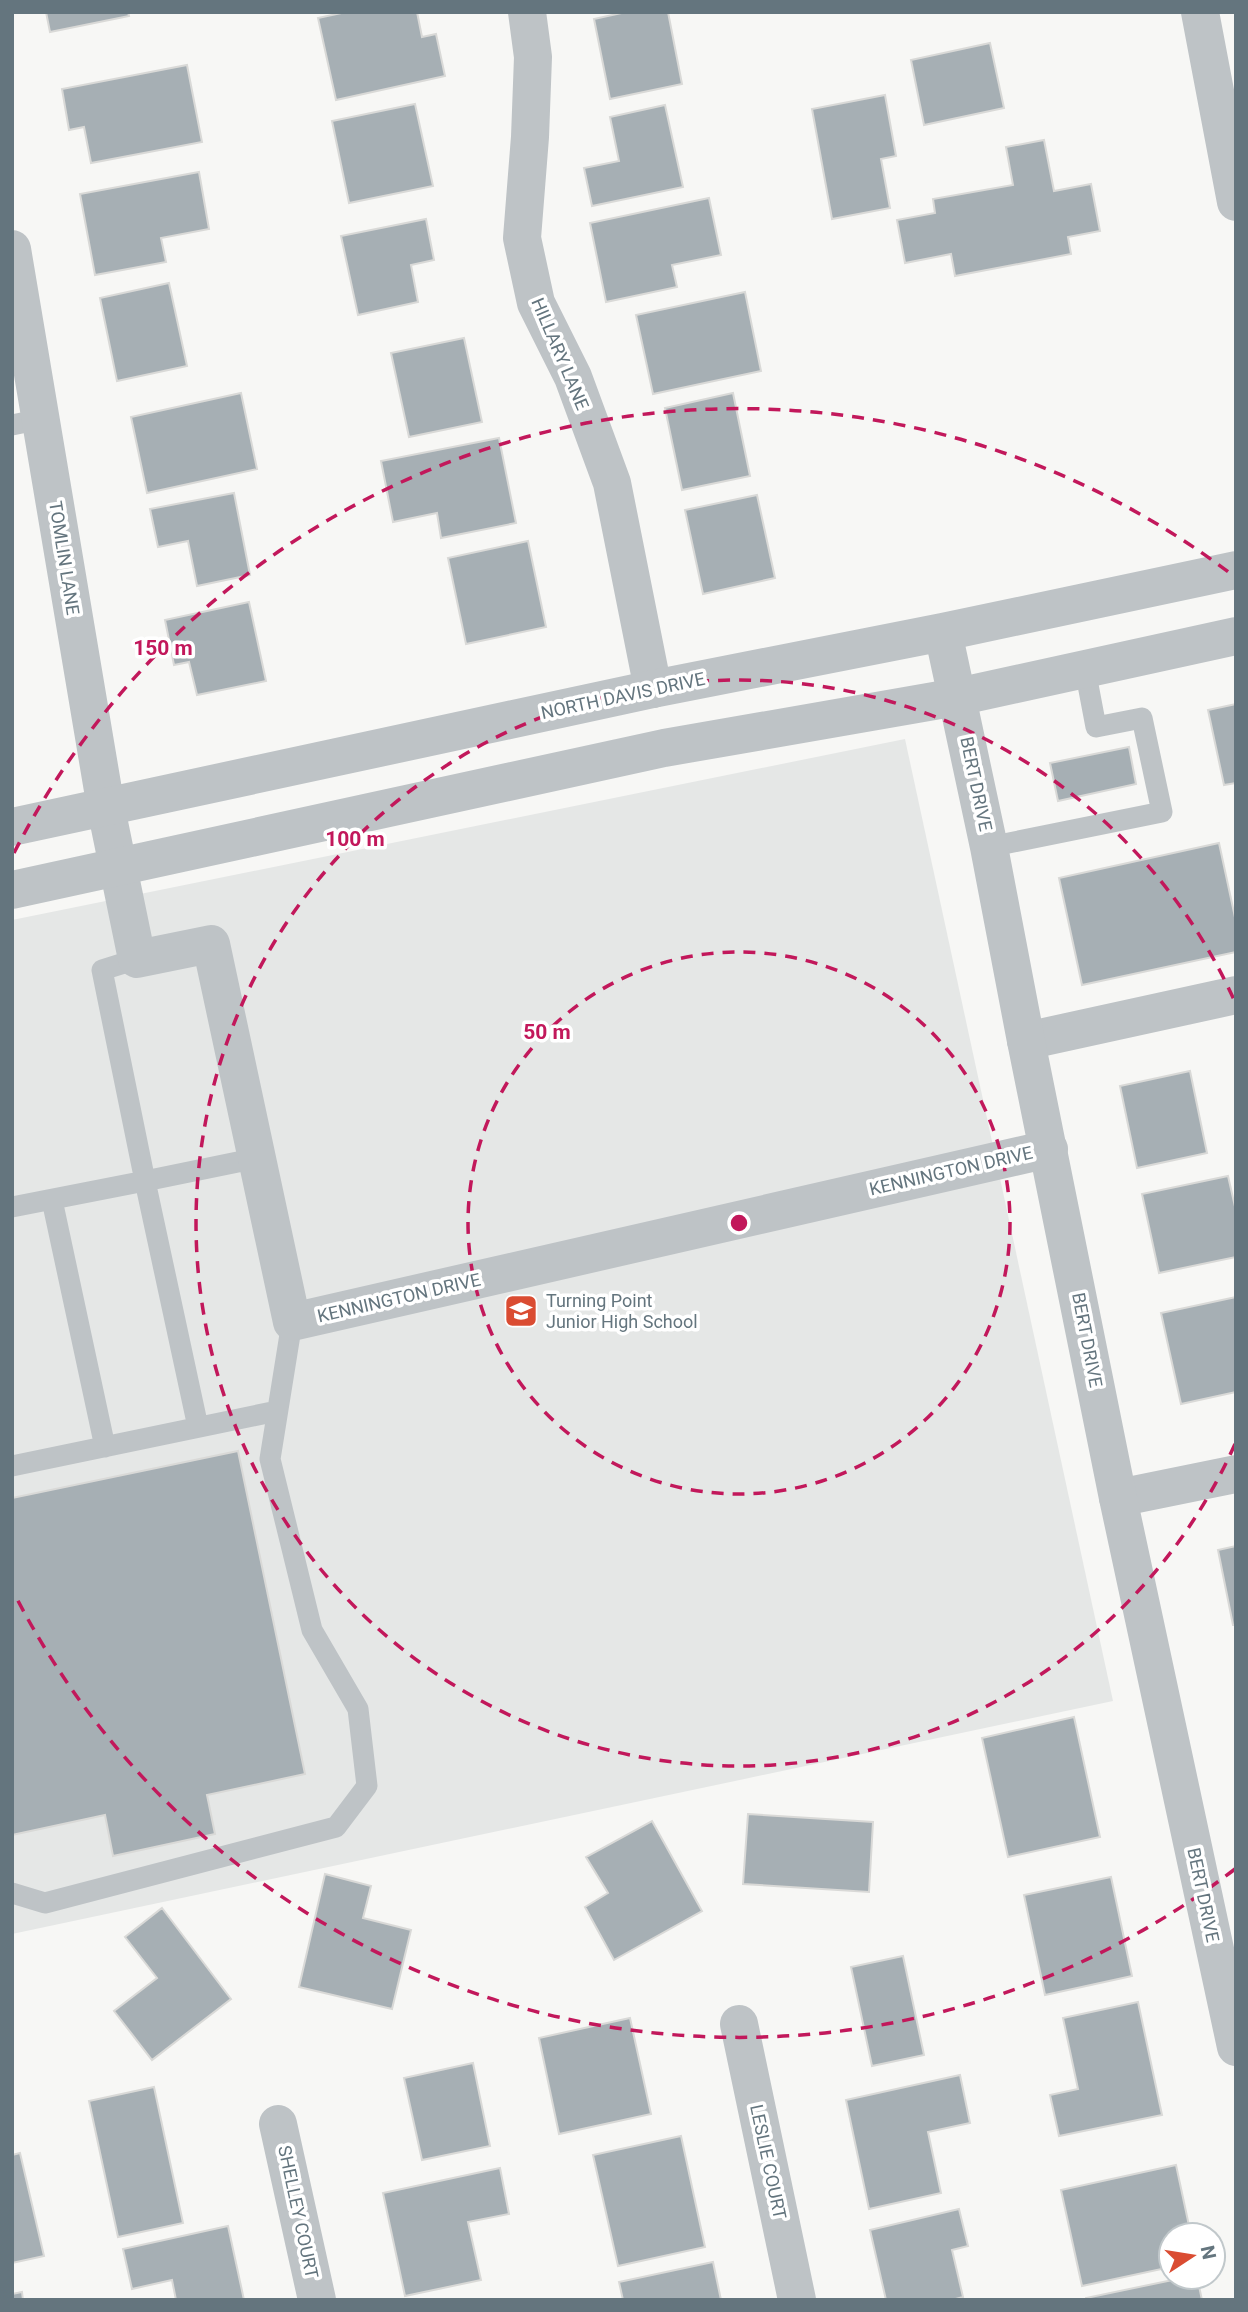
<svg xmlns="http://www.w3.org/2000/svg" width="1248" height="2312" font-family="Roboto,sans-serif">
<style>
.built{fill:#e5e7e6}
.building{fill:#a6afb4;stroke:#d9d9d7;stroke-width:2}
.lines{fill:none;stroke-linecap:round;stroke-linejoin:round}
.service{stroke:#bec3c6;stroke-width:21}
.minor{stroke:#bec3c6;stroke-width:38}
.tertiary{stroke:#bec3c6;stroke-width:38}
.ring{fill:none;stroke:#c2185b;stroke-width:3.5;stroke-dasharray:12 9}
.labels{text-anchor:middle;stroke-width:7;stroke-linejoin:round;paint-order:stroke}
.street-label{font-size:18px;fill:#64757e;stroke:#fff}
.poi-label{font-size:18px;fill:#64757e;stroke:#fff;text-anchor:start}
.centre{fill:#c2185b;stroke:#fff;stroke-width:3.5}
.ring-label{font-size:21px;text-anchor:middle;font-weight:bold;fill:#c2185b;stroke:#fff;stroke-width:7;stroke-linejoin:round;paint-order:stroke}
</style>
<rect width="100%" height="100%" fill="#f7f7f5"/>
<path class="built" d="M905,739L1113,1701L12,1934V920Z"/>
<path class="building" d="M46,12H128L129,16L50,32Z
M346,12H417L422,37L436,34L445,76L336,100L318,18Z
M626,12H668L682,84L610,99L594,19Z
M990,43L1004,108L924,125L911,60Z
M187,65L202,142L91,163L84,127L69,130L62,89Z
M885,95L896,156L881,159L890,208L832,219L812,109Z
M415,104L433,186L349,203L332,121Z
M665,105L683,187L592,206L584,168L619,161L610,117Z
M1044,140L1054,191L1091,184L1100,231L1068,237L1071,254L955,276L951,254L905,263L897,220L935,213L933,199L1013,185L1006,147Z
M199,172L209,229L161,238L166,262L95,275L80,194Z
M709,198L721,255L672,265L677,287L606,302L590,223Z
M426,219L434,260L411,265L418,302L358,315L341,236Z
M169,283L187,366L117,381L100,298Z
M745,292L761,371L653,394L636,315Z
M464,338L482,422L409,437L391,353Z
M241,393L257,469L147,493L131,417Z
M733,393L750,476L682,490L665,408Z
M499,438L516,523L441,538L437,513L393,522L381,461Z
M234,493L250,575L197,586L188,541L158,547L150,509Z
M757,495L775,578L703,594L685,510Z
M528,541L546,627L466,644L448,558Z
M249,602L266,681L197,695L189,662L174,665L165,620Z
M1236,704V783L1224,785L1208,710Z
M1129,747L1136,784L1058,801L1050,763Z
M1219,843L1236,922V952L1082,985L1059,878Z
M1190,1071L1207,1153L1137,1168L1120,1086Z
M1228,1176L1236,1211V1257L1159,1273L1142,1194Z
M1236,1297V1392L1181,1404L1161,1313Z
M238,1451L305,1774L207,1795L215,1834L113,1856L105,1815L12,1835V1498Z
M1236,1546V1625H1233L1218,1550Z
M1074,1717L1100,1837L1008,1857L982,1738Z
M748,1814L873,1822L869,1892L743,1884Z
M652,1821L702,1911L614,1960L585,1907L608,1893L586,1857Z
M325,1874L371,1886L363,1918L411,1930L392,2009L299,1987Z
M1111,1877L1132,1976L1045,1995L1024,1895Z
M162,1908L231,1999L152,2060L114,2011L157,1978L125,1937Z
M903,1956L924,2055L872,2066L851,1967Z
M1138,2002L1162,2115L1059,2136L1050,2095L1078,2089L1063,2018Z
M630,2018L651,2114L559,2134L539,2038Z
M473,2063L490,2146L422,2160L404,2078Z
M960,2075L970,2123L928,2132L941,2193L869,2209L846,2100Z
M154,2087L183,2223L118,2237L89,2101Z
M681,2136L705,2247L618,2266L593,2155Z
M20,2153L44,2256L12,2263V2155Z
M1176,2165L1191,2235H1171V2267L1082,2286L1061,2190Z
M500,2168L509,2214L468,2222L481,2280L405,2296L383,2193Z
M959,2209L968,2246L952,2250L963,2297L952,2300H886L870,2230Z
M228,2226L244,2300H176L172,2280L132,2289L123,2249Z
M713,2262L721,2300H623L619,2282Z
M1187,2277H1197L1202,2300H1086V2298Z
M22,2292L23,2300H12V2294Z"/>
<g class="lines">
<path class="service" d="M12,425L41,419
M989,847L1162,812L1142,718L1096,727L1085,669
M52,1200L105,1447
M12,1207L145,1181L102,970L137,959
M198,1427L145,1181L257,1158
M12,1466L277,1411
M12,1893L45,1903L336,1827L367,1786L358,1709L312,1630L270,1459L292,1322"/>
<path class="minor" d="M527,12L533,57L530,137L522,238L536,303L573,377L612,483L653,689
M1200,12L1236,202
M12,249L106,808L137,959L211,944L292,1322L1049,1149
M1026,1041L1236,995
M1118,1498L1236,1474
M739,2024L797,2300
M278,2124L317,2300"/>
<path class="tertiary" d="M943,632L989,847L1026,1041L1118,1498L1236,2047
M12,827L653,689L943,632L1236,570
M12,890L664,748L957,697L1236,636"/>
</g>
<g class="ring">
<circle cx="739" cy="1223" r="271"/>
<path d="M1235 1444A543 543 0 1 1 1235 1002"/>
<path d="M1235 1869A814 814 0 0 1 14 1593M14 853A814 814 0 0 1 1235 577"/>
</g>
<defs>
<symbol id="school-square" viewBox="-11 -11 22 22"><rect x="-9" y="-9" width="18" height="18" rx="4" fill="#da4c32" stroke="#fff"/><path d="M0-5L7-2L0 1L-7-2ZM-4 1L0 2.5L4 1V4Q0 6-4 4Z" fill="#fff"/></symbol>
</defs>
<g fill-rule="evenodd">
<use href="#school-square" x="502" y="1292" width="38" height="38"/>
</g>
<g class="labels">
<g class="street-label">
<text transform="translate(560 354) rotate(67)" y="6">HILLARY LANE</text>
<text transform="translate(64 558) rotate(81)" y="6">TOMLIN LANE</text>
<text transform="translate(623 696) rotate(-12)" y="6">NORTH DAVIS DRIVE</text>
<text transform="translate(976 784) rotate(78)" y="6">BERT DRIVE</text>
<text transform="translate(951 1171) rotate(-13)" y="6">KENNINGTON DRIVE</text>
<text transform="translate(399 1298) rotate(-13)" y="6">KENNINGTON DRIVE</text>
<text transform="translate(1087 1340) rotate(79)" y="6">BERT DRIVE</text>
<text transform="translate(1203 1895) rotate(78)" y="6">BERT DRIVE</text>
<text transform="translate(768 2162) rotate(78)" y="6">LESLIE COURT</text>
<text transform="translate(298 2212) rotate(78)" y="6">SHELLEY COURT</text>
</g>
<g class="poi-label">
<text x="546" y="1307">Turning Point<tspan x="546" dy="21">Junior High School</tspan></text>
</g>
</g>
<circle cx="739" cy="1223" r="10" class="centre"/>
<g class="ring-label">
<text x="163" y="655">150 m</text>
<text x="355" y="846">100 m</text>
<text x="547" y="1039">50 m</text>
</g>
<rect width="1248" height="2312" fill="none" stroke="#64757e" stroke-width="28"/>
<g transform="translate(1192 2256) rotate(78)"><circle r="33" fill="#ffffff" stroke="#c1c8cb" stroke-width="2"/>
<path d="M0-5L12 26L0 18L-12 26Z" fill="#da4c32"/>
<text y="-10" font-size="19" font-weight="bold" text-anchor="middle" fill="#64757e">N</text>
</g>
</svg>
